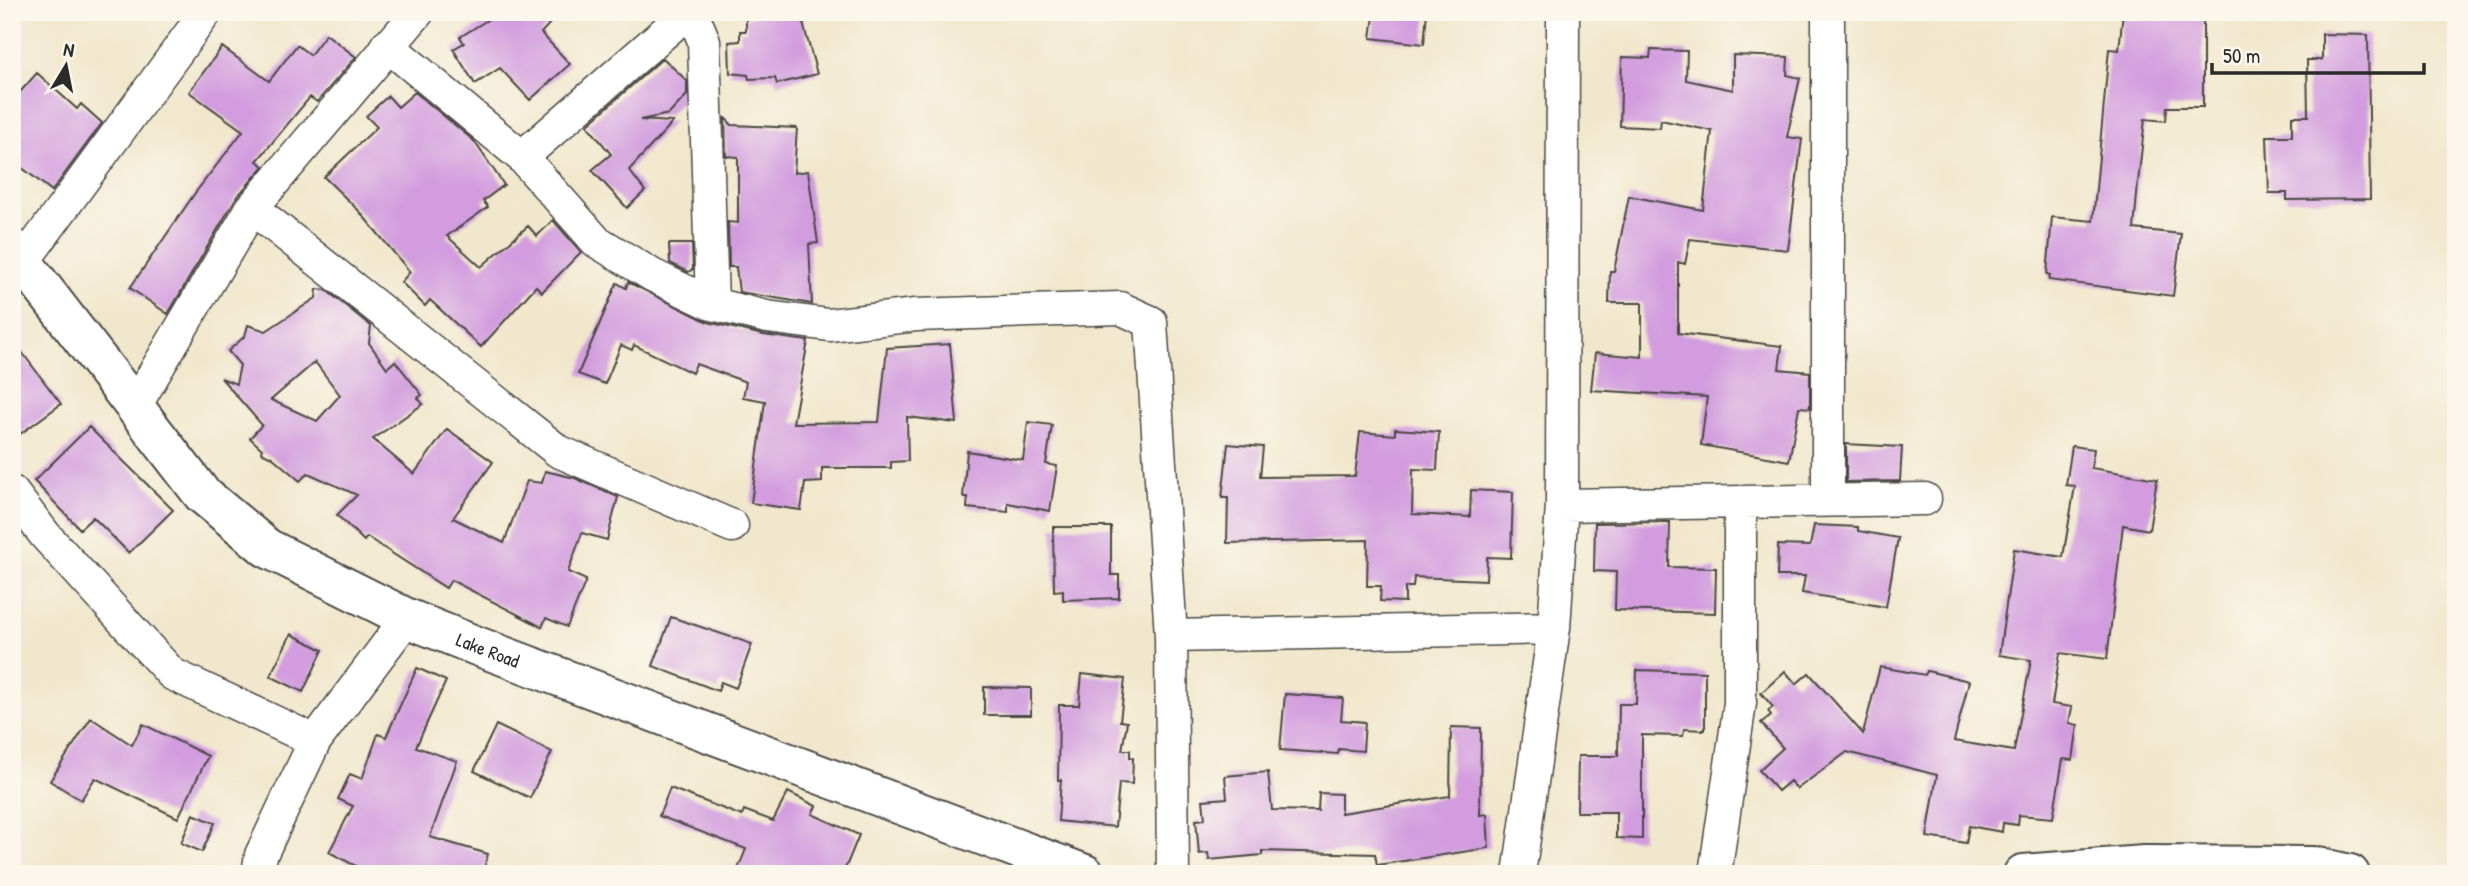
<svg xmlns="http://www.w3.org/2000/svg" width="2468" height="886" font-family="'Patrick Hand',sans-serif">
<style>
.building{fill:#d29cde;fill-rule:evenodd}
.lines{fill:none;stroke-linecap:round;stroke-linejoin:round}
.street-casing{stroke:#494743;stroke-width:35}
.primary-casing{stroke:#494743;stroke-width:42}
.street{stroke:#fff;stroke-width:32}
.primary{stroke:#fff;stroke-width:38}
.labels{text-anchor:middle;stroke-width:5;stroke-linejoin:round;paint-order:stroke}
.street-label{font-size:19px;fill:#2b2b2b;stroke:#fbf7ec}
</style>
<rect width="100%" height="100%" fill="#fbf7ec"/>
<filter id="ink" filterUnits="userSpaceOnUse"><feTurbulence type="fractalNoise" baseFrequency=".0143" numOctaves="2"/><feDisplacementMap in="SourceGraphic" scale="14" xChannelSelector="R" yChannelSelector="G"/><feConvolveMatrix kernelMatrix="1 2 1 2 8 2 1 2 1" color-interpolation-filters="sRGB"/></filter>
<filter id="wash" filterUnits="userSpaceOnUse"><feTurbulence type="fractalNoise" baseFrequency=".00686" numOctaves="4" result="noise"/><feDisplacementMap in="SourceGraphic" scale="28" xChannelSelector="R" yChannelSelector="G"/><feGaussianBlur stdDeviation="1.57" result="paint"/><feColorMatrix in="noise" values="0 0 0 0 0 0 0 0 0 0 0 0 0 0 0 0 0 1.4 0 .05"/><feComposite in="paint" operator="in"/></filter>
<g filter="url(#wash)">
<rect width="100%" height="100%" fill="#f1e7cc"/>
<g id="blocks">
<path class="building" d="M500,12H560L541,33L570,64L530,100L500,68L475,84L453,49L464,43L460,37Z
M792,12H800L817,74L777,84L775,78L749,79L748,75L730,73L729,42L740,41V31H746V17Z
M1394,12H1427L1424,44L1371,38L1374,16L1393,18Z
M2123,12H2203V107H2167L2166,121L2145,119L2138,183L2134,229L2181,234L2173,296L2049,280L2050,275L2047,274L2052,217L2093,221L2109,49L2119,50Z
M326,34L356,57L317,102L310,97L257,161L264,166L236,198L168,314L130,288L195,193L243,131L189,92L222,47L269,81L297,45L310,55Z
M2322,34L2368,35L2370,199L2287,200V193H2269L2267,136H2292V116H2308L2307,60H2322Z
M1651,50L1687,51L1686,80L1733,90V55L1788,57L1787,75L1800,78L1787,137L1802,139L1788,250L1690,239L1685,264L1678,262V333L1782,346L1779,369L1810,372V408L1799,407L1789,461L1701,445L1707,397L1591,390L1595,353L1642,357V303H1609L1610,271H1614L1629,196L1703,210L1712,131L1661,120L1660,128L1620,126L1622,57L1650,58Z
M663,58L687,81V95L669,114L640,120L673,122L629,170L645,191L627,208L592,170L611,154L587,125Z
M37,73L77,109L81,104L102,123L52,191L12,160V101Z
M415,92L474,141L504,185L483,201L488,207L447,236L481,267L528,226L537,236L553,220L581,252L542,292L536,286L481,347L430,300L425,306L401,282L410,272L359,211L324,177L377,127L366,116L388,96L398,107Z
M725,118L732,125L797,128L794,173L808,171L818,243L809,244L812,304L739,292L736,267H729L728,222L738,223V157L726,156Z
M669,244H692L693,269L688,272L670,263Z
M628,282L708,322L763,335L808,341L793,423L879,422L887,348L950,344L957,423L907,417L908,461L891,462V468H822V482L805,483L801,510L751,503L765,401L743,397L746,382L696,364L692,373L634,345L632,350L621,345L605,384L578,374L617,283L626,288Z
M317,289L326,290L371,326L369,343L387,368L395,361L422,395L418,398L423,404L373,439L414,474L447,429L493,462L453,518L504,543L527,481L542,483L545,471L575,478L618,497L607,540L582,533L568,572L586,580L567,627L546,618L542,627L451,580L446,588L367,537L364,541L337,515L357,495L308,473L300,481L272,457L261,452L262,449L250,438L262,425L221,378L236,384L240,365L228,351L245,336L248,325L266,331L316,298ZM315,362L340,395L317,421L271,400Z
M12,339L61,404L12,440Z
M1028,422L1052,425L1046,464L1057,466L1050,511L1008,503V512L967,508L968,497H963L967,451L1023,460Z
M89,427L173,510L129,553L93,517L80,529L34,481Z
M1395,429L1439,432L1437,470L1413,469L1412,514L1470,517L1471,490L1513,492L1511,558L1487,557L1486,580L1414,577L1413,587H1405V602L1380,601L1381,586H1367L1368,540L1227,543L1228,498H1222L1228,444L1263,447L1260,477L1355,476L1360,432L1395,435Z
M1846,444L1902,447L1900,481L1846,482Z
M2072,446L2094,449L2091,468L2157,479L2149,530L2123,525L2107,659L2060,653L2052,704L2072,707L2069,723L2078,725L2073,760L2063,759L2053,818L2019,815L2018,825L2003,823L2002,832L1969,826L1966,843L1927,837L1937,775L1847,752L1797,789L1790,781L1778,791L1759,770L1783,748L1761,723L1771,715L1768,711L1773,707L1761,693L1785,671L1796,684L1809,673L1863,734L1880,667L1925,675L1927,671L1969,681L1954,741L2014,751L2031,660L1999,655L2014,549L2063,557L2075,486L2066,485Z
M1670,522L1669,567L1716,568L1715,613L1615,610L1616,572L1594,571L1595,523Z
M1814,525L1858,527V531L1898,538L1886,607L1802,593L1805,576H1777L1778,545L1810,546Z
M1053,527H1111V575H1119V598L1063,600V590L1054,591Z
M671,617L752,644L736,688L721,682L718,691L653,666Z
M291,634L323,650L303,692L270,676Z
M417,668L446,681L416,747L457,761L430,837L488,854L483,874H371L329,852L353,806L338,799L350,774L362,779L378,734L386,737Z
M1637,670L1705,672V730L1684,729L1683,736L1642,735V839L1616,838V812H1577L1578,756H1618L1619,704H1636Z
M1082,674L1125,679L1120,721L1127,722L1122,750H1130V758H1133L1132,784L1119,783L1115,827L1058,821L1061,780H1058L1059,705H1079Z
M984,687L1031,688V715H984Z
M1285,694L1343,698L1341,720L1365,722L1363,751L1339,749L1338,754L1280,750Z
M91,718L132,745L143,724L208,756L178,818L95,778L81,800L50,781Z
M496,725L552,752L530,798L474,771Z
M1451,727L1481,728L1480,815L1487,814L1489,848L1377,865L1375,854L1262,851V855L1209,860L1208,853L1199,854L1196,820L1205,819L1203,800L1227,798L1225,776L1268,772L1272,810L1318,811L1319,793L1341,794V813L1450,796Z
M670,788L742,816L744,810L773,821L788,792L816,806L812,814L859,835L843,874H736L746,849L659,816Z
M193,814L215,823L202,852L181,843Z"/>
</g>
</g>
<g filter="url(#ink)">
<use href="#blocks" fill-opacity="0" stroke="#494743" stroke-width="2"/>
<g class="lines">
<defs>
<path id="street" d="M692,12L704,41L712,304
M387,45L522,157L596,241L652,275L712,304L767,317L829,325L916,315L1120,308L1151,322L1171,636L1173,874
M522,157L688,12
M252,208L558,451L732,526
M23,262L206,12
M135,406L252,208L418,12
M12,492L45,535L172,674L315,741
M1828,498V12
M1562,505L1925,499
M1171,636L1554,628
M258,874L261,855L315,741L407,618
M1519,874L1554,628L1562,505L1563,12
M1715,874L1740,703V504"/>
<g id="primary">
<path id="s1" d="M12,248L202,494L267,548L407,618L477,646L1085,874"/>
<path d="M2023,874L2144,865L2314,866L2350,874"/>
</g>
</defs>
<use href="#street" class="street-casing"/>
<use href="#primary" class="primary-casing"/>
<use href="#street" class="street"/>
<use href="#primary" class="primary"/>
</g>
</g>
<g class="labels">
<g class="street-label">
<text dy="7" stroke="none"><textPath href="#s1" startOffset="639">Lake Road</textPath></text>
</g>
</g>
<rect width="2468" height="886" fill="none" stroke="#fbf7ec" stroke-width="42"/>
<g transform="translate(66 66) rotate(10)" stroke="#fbf7ec" stroke-width="5" paint-order="stroke">
<path d="M0-5L12 26L0 18L-12 26Z" fill="#2b2b2b"/>
<text y="-10" font-size="19" font-weight="bold" text-anchor="middle" fill="#2b2b2b">N</text>
</g>
<path d="M2212 63v10h212v-10" fill="none" stroke="#2b2b2b" stroke-width="3.5"/>
<text x="2223" y="63" font-size="21" fill="#2b2b2b" stroke="#fbf7ec" stroke-width="5" paint-order="stroke">50 m</text>
</svg>
